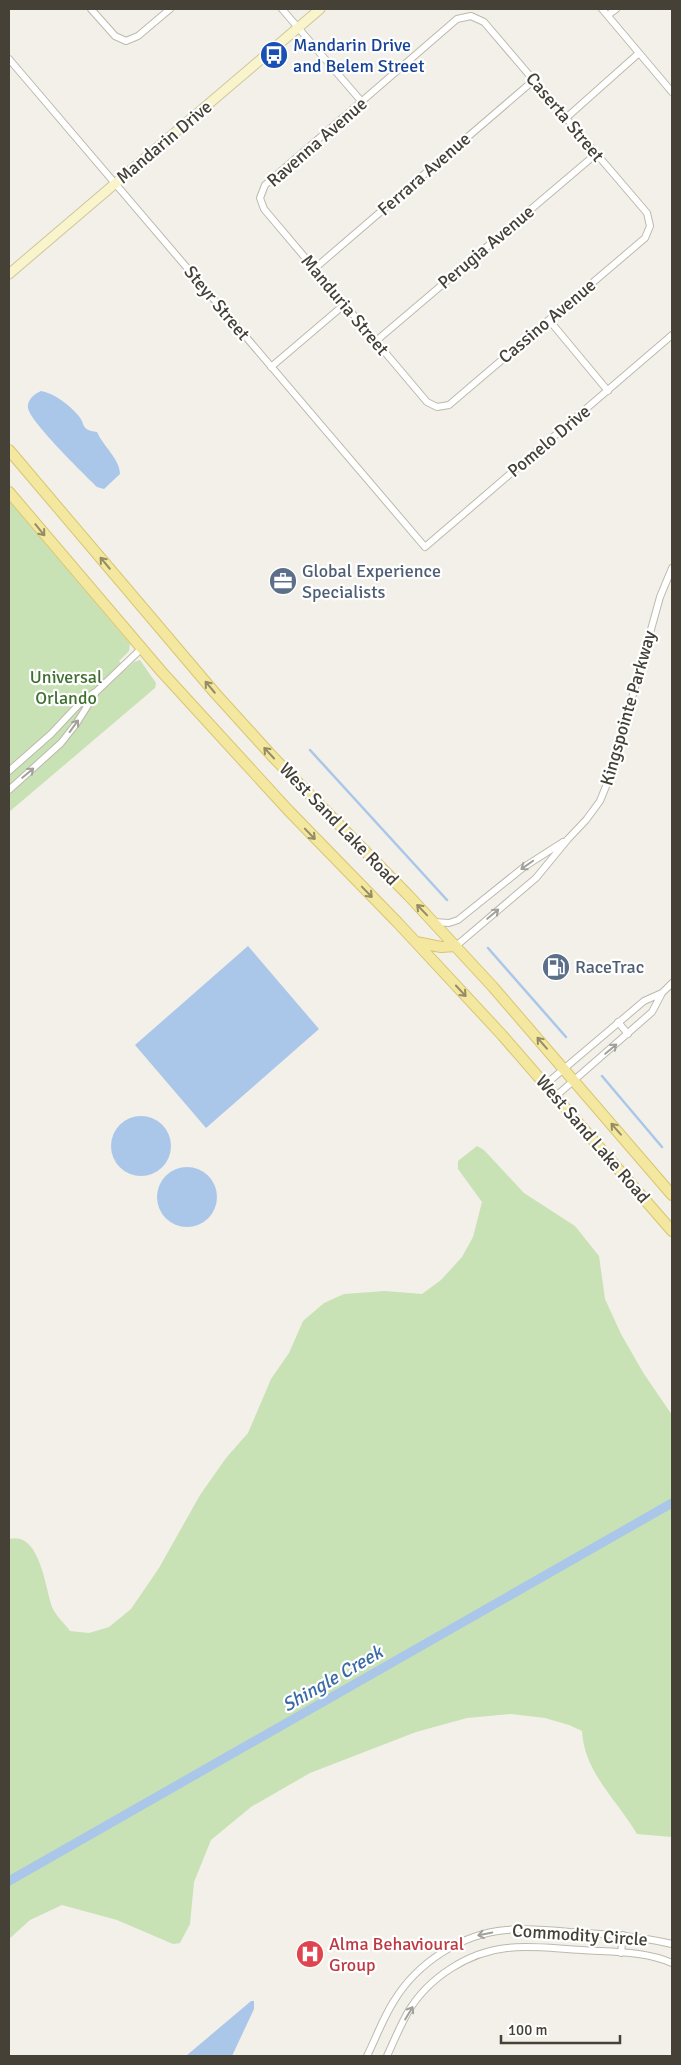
<svg xmlns="http://www.w3.org/2000/svg" width="681" height="2065" font-family="Signika,sans-serif">
<style>
.green{fill:#c8e2b5}
.water{fill:#aac7e9}
.lines{fill:none;stroke-linecap:round;stroke-linejoin:round}
.stream{stroke:#aac7e9;stroke-width:2.5}
.canal{stroke:#aac7e9;stroke-width:9}
.street-casing{stroke:#bdb9ab;stroke-width:8}
.secondary-casing{stroke:#cdc69c;stroke-width:11}
.primary-casing{stroke:#d7c670;stroke-width:12}
.street{stroke:#fff;stroke-width:6}
.secondary{stroke:#f9f4cb;stroke-width:9}
.primary{stroke:#f4e79f;stroke-width:10}
.oneway{stroke:#948c66}
.oneway2{stroke:#a2a09b}
.labels{text-anchor:middle;stroke-width:4.5;stroke-linejoin:round;paint-order:stroke}
.transit-label{font-size:18px;fill:#164399;stroke:#fff;text-anchor:start}
.street-label{font-size:18px;fill:#454137;stroke:#fff}
.service-label{font-size:18px;fill:#4e5e75;stroke:#fff;text-anchor:start}
.park-label{font-size:18px;fill:#407030;stroke:#fff}
.health-label{font-size:18px;fill:#be3a42;stroke:#fff;text-anchor:start}
.water-label{font-size:19px;font-style:italic;fill:#3b6ba6;stroke:#fff}
</style>
<rect width="100%" height="100%" fill="#f2f0e8"/>
<path class="green" d="M9,501L130,644L129,651L119,661L126,669L134,662L140,660L156,683L155,688L9,812Z
M477,1146L484,1150L524,1193L575,1226L599,1256L605,1299L621,1334L644,1374L672,1415V1837L637,1834C617,1800 584,1772 582,1731L569,1725L545,1718L511,1714L467,1718L416,1732L310,1773L251,1807L211,1840L194,1882L190,1924L180,1943L173,1944L117,1920L62,1905L30,1920L9,1939V1539C41,1531 45,1590 53,1609C57,1617 65,1624 70,1631L89,1633L109,1627L131,1609L159,1568L200,1495L226,1458L248,1433L271,1379L289,1353L303,1321L324,1303L344,1294L385,1291L422,1294L441,1280L462,1257L473,1237L482,1202L458,1169V1161Z"/>
<path class="water" d="M41,391C54,393 69,405 78,415C86,424 80,430 97,432C103,446 120,459 120,474L104,489L97,487C85,475 30,422 28,408C27,400 34,394 41,391Z
M248,946L319,1029L206,1128L135,1045Z
M111 1146a30 30 0 1 1 60 0a30 30 0 1 1-60 0Z
M157 1197a30 30 0 1 1 60 0a30 30 0 1 1-60 0Z
M251,2001H254V2009L232,2056H186Z"/>
<g class="lines">
<path class="stream" d="M310,750L447,900
M488,948L566,1037
M602,1076L662,1147"/>
<path class="canal" d="M9,1881L672,1503"/>
<defs>
<path id="street" d="M91,9L115,36L126,41L138,36L170,9
M282,9L362,102
M602,9L672,92
M608,15L616,9
M471,16L484,22L647,213L650,226L645,238L449,405L437,407L427,402L264,209L260,198L265,185L457,19Z
M9,59L425,547L672,335
M566,118L639,53
M314,269L534,80
M549,320L608,391
M376,341L596,154
M271,367L345,304
M9,771L51,734L82,701L97,691L141,649
M9,790L61,743L76,724L95,694
M434,922L449,923L458,920L524,867L563,842
M456,946L536,878L568,839L586,820L600,801L611,774L660,597L672,568
M618,1022L628,1034
M546,1084L644,1001L662,993
M556,1096L652,1012L662,993L672,983
M621,1953L623,1935
M367,2056C376,2038 383,2018 394,2001C417,1963 461,1934 506,1930C527,1928 549,1930 570,1932C605,1934 638,1936 672,1944
M387,2056C394,2041 400,2026 408,2012C428,1978 468,1952 507,1948C532,1945 557,1949 582,1950C612,1952 645,1951 672,1963"/>
<path id="secondary" d="M9,274L320,9"/>
<path id="primary" d="M9,450L215,693L273,757L409,896L493,987L672,1195
M9,492L161,671L288,810L398,923L502,1035L672,1231
M416,942L441,947L456,946"/>
</defs>
<use href="#street" class="street-casing"/>
<use href="#secondary" class="secondary-casing"/>
<use href="#primary" class="primary-casing"/>
<use href="#street" class="street"/>
<use href="#secondary" class="secondary"/>
<use href="#primary" class="primary"/>
</g>
<defs><path id="oneway-shaft" d="M-6 0H5M1.5-3L5.5 0L1.5 3" fill="none" stroke-width="1.6" stroke-linecap="round" stroke-linejoin="round" transform="scale(1.25)"/></defs>
<g class="oneway">
<use href="#oneway-shaft" transform="translate(40 530) rotate(51)"/>
<use href="#oneway-shaft" transform="translate(105 563) rotate(-130)"/>
<use href="#oneway-shaft" transform="translate(210 687) rotate(-130)"/>
<use href="#oneway-shaft" transform="translate(269 753) rotate(-133)"/>
<use href="#oneway-shaft" transform="translate(310 834) rotate(46)"/>
<use href="#oneway-shaft" transform="translate(367 892) rotate(46)"/>
<use href="#oneway-shaft" transform="translate(422 910) rotate(-134)"/>
<use href="#oneway-shaft" transform="translate(461 991) rotate(47)"/>
<use href="#oneway-shaft" transform="translate(542 1043) rotate(-131)"/>
<use href="#oneway-shaft" transform="translate(616 1129) rotate(-131)"/>
</g>
<g class="oneway2">
<use href="#oneway-shaft" transform="translate(74 726) rotate(-54)"/>
<use href="#oneway-shaft" transform="translate(28 773) rotate(-40)"/>
<use href="#oneway-shaft" transform="translate(527 865) rotate(145)"/>
<use href="#oneway-shaft" transform="translate(493 914) rotate(-40)"/>
<use href="#oneway-shaft" transform="translate(611 1049) rotate(-40)"/>
<use href="#oneway-shaft" transform="translate(485 1934) rotate(168)"/>
<use href="#oneway-shaft" transform="translate(409 2013) rotate(-59)"/>
</g>
<defs>
<symbol id="bus-disc" viewBox="-11 -11 22 22"><circle r="9.5" fill="#1a4fb4" stroke="#fff"/><path d="M-5-6H5V4H4V6H2V4H-2V6H-4V4H-5ZM-3.5-4V0h7V-4ZM-3.5 1.2v1.5H-2V1.2ZM2 1.2v1.5H3.5V1.2Z" fill="#fff"/></symbol>
<symbol id="office-disc" viewBox="-11 -11 22 22"><circle r="9.5" fill="#5c6f8a" stroke="#fff"/><path d="M-6-3h4V-5.5h4V-3h4V5H-6ZM-1-4.5V-3h2v-1.5ZM-6 0V1H6V0Z" fill="#fff"/></symbol>
<symbol id="fuel-disc" viewBox="-11 -11 22 22"><circle r="9.5" fill="#5c6f8a" stroke="#fff"/><path d="M-5.5-6h7V0h2V4h1.3V-2.5L3-4.5l.8-.8L6-3V5H2.5V1h-1V6h-7ZM-4.2-4.7v3.2H.2V-4.7Z" fill="#fff"/></symbol>
<symbol id="hospital-disc" viewBox="-11 -11 22 22"><circle r="9.5" fill="#e0444e" stroke="#fff"/><path d="M-5-5h3v3.5h4V-5h3V5h-3V1.5h-4V5h-3Z" fill="#fff"/></symbol>
</defs>
<g fill-rule="evenodd">
<use href="#bus-disc" x="258" y="39" width="32" height="32"/>
<use href="#office-disc" x="267" y="565" width="32" height="32"/>
<use href="#fuel-disc" x="540" y="951" width="32" height="32"/>
<use href="#hospital-disc" x="294" y="1938" width="32" height="32"/>
</g>
<g class="labels">
<g class="transit-label">
<text x="293" y="51">Mandarin Drive<tspan x="293" dy="21">and Belem Street</tspan></text>
</g>
<g class="street-label">
<text transform="translate(565 117) rotate(50)" y="6">Caserta Street</text>
<text transform="translate(164 142) rotate(-40)" y="6">Mandarin Drive</text>
<text transform="translate(317 142) rotate(-41)" y="6">Ravenna Avenue</text>
<text transform="translate(424 174) rotate(-41)" y="6">Ferrara Avenue</text>
<text transform="translate(486 247) rotate(-40)" y="6">Perugia Avenue</text>
<text transform="translate(217 303) rotate(50)" y="6">Steyr Street</text>
<text transform="translate(345 305) rotate(50)" y="6">Manduria Street</text>
<text transform="translate(547 321) rotate(-40)" y="6">Cassino Avenue</text>
<text transform="translate(549 441) rotate(-40)" y="6">Pomelo Drive</text>
<text transform="translate(628 708) rotate(-74)" y="6">Kingspointe Parkway</text>
<text transform="translate(339 824) rotate(46)" y="6">West Sand Lake Road</text>
<text transform="translate(593 1139) rotate(49)" y="6">West Sand Lake Road</text>
<text transform="translate(580 1935) rotate(4)" y="6">Commodity Circle</text>
</g>
<g class="service-label">
<text x="302" y="577">Global Experience<tspan x="302" dy="21">Specialists</tspan></text>
<text x="575" y="973">RaceTrac</text>
</g>
<g class="park-label">
<text x="66" y="683">Universal<tspan x="66" dy="21">Orlando</tspan></text>
</g>
<g class="health-label">
<text x="329" y="1950">Alma Behavioural<tspan x="329" dy="21">Group</tspan></text>
</g>
<g class="water-label">
<text transform="translate(332 1678) rotate(-30)" y="7">Shingle Creek</text>
</g>
</g>
<rect width="681" height="2065" fill="none" stroke="#454137" stroke-width="20"/>
<path d="M501 2035v8h119v-8" fill="none" stroke="#454137" stroke-width="2.5"/>
<text x="508" y="2035" font-size="15" fill="#454137" stroke="#ffffff" stroke-width="4" paint-order="stroke">100 m</text>
</svg>
